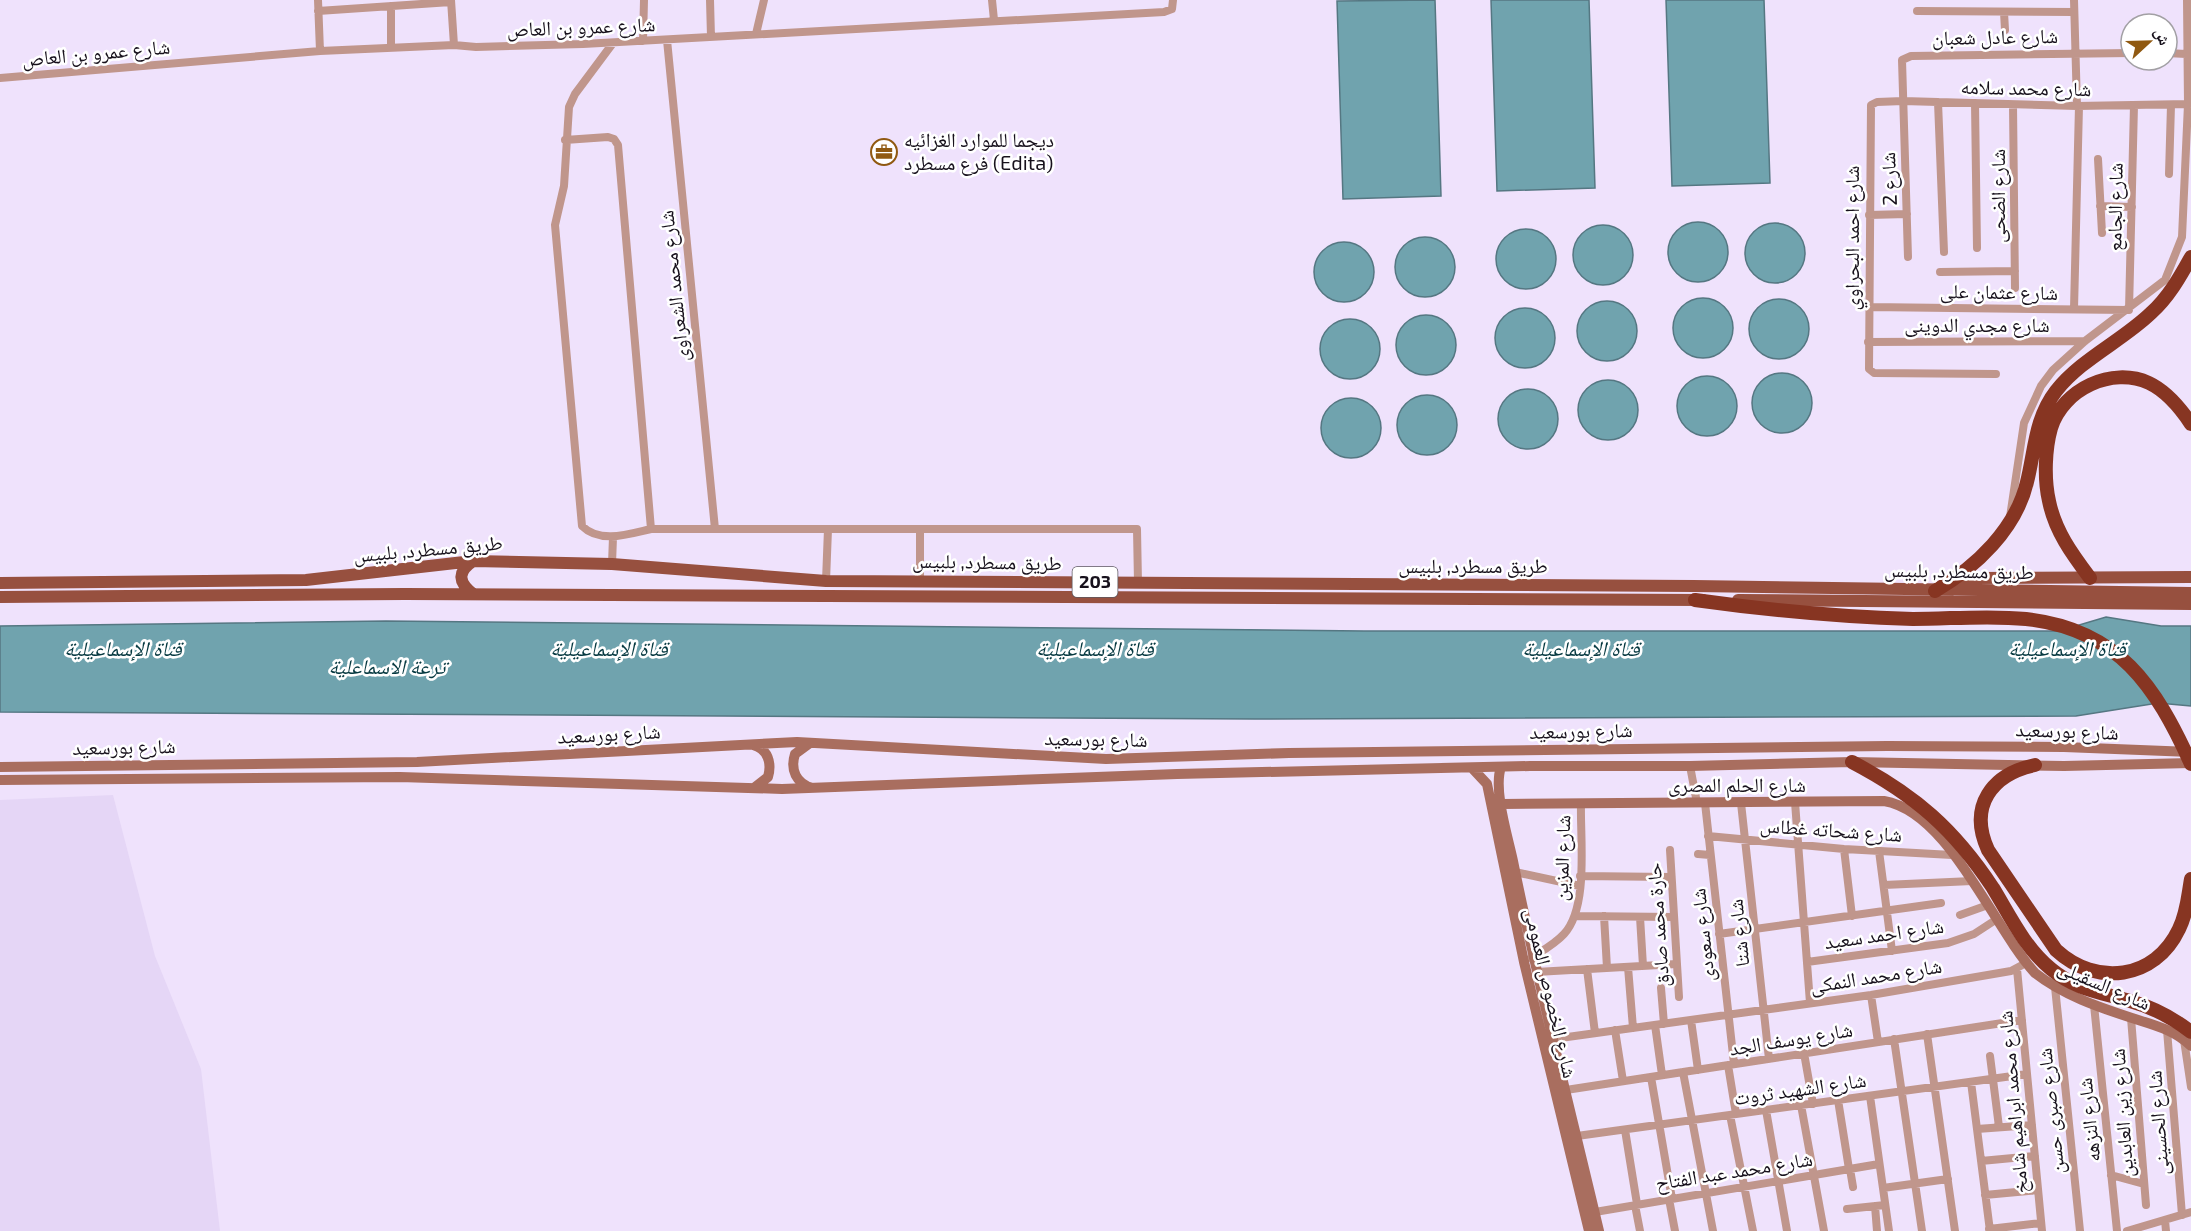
<svg xmlns="http://www.w3.org/2000/svg" width="2191" height="1231" font-family="'Exo 2','Noto Naskh Arabic',sans-serif">
<style>
.built{fill:#e5d6f6}
.water{fill:#70a3ae;stroke:#557782;stroke-width:1.5}
.lines{fill:none;stroke-linecap:round;stroke-linejoin:round}
.street{stroke:#c0968c;stroke-width:8}
.secondary{stroke:#a96e5f;stroke-width:10}
.primary{stroke:#97503f;stroke-width:12}
.highway{stroke:#873522;stroke-width:14}
.labels{text-anchor:middle;stroke-width:5;stroke-linejoin:round;paint-order:stroke}
.shield{fill:#fff;stroke:#5d5860;stroke-width:1.5}
.shield-label{font-size:18px;font-weight:bold;fill:#17111c}
.street-label{font-size:20px;fill:#17111c;stroke:#fff}
.poi-label{font-size:20px;fill:#17111c;stroke:#fff;text-anchor:start}
.water-label{font-size:21px;font-style:italic;fill:#063941;stroke:#fff}
</style>
<rect width="100%" height="100%" fill="#efe2fc"/>
<path class="built" d="M113,795L155,956L201,1069L220,1231H0V800Z"/>
<path class="water" d="M1435,0L1441,196L1343,199L1337,1Z
M1491,0H1589L1595,188L1497,191Z
M1666,0H1764L1770,183L1672,186Z
M1668 252a30 30 0 1 1 60 0a30 30 0 1 1-60 0Z
M1745 253a30 30 0 1 1 60 0a30 30 0 1 1-60 0Z
M1573 255a30 30 0 1 1 60 0a30 30 0 1 1-60 0Z
M1496 259a30 30 0 1 1 60 0a30 30 0 1 1-60 0Z
M1395 267a30 30 0 1 1 60 0a30 30 0 1 1-60 0Z
M1314 272a30 30 0 1 1 60 0a30 30 0 1 1-60 0Z
M1673 328a30 30 0 1 1 60 0a30 30 0 1 1-60 0Z
M1749 329a30 30 0 1 1 60 0a30 30 0 1 1-60 0Z
M1577 331a30 30 0 1 1 60 0a30 30 0 1 1-60 0Z
M1495 338a30 30 0 1 1 60 0a30 30 0 1 1-60 0Z
M1396 345a30 30 0 1 1 60 0a30 30 0 1 1-60 0Z
M1320 349a30 30 0 1 1 60 0a30 30 0 1 1-60 0Z
M1752 403a30 30 0 1 1 60 0a30 30 0 1 1-60 0Z
M1677 406a30 30 0 1 1 60 0a30 30 0 1 1-60 0Z
M1578 410a30 30 0 1 1 60 0a30 30 0 1 1-60 0Z
M1498 419a30 30 0 1 1 60 0a30 30 0 1 1-60 0Z
M1397 425a30 30 0 1 1 60 0a30 30 0 1 1-60 0Z
M1321 428a30 30 0 1 1 60 0a30 30 0 1 1-60 0Z
M2106,617L2161,626H2191V706L2158,703L2076,716L1255,719L0,712V626L386,621L1364,631H2059Z"/>
<g class="lines">
<path class="street" d="M318,0L320,51
M451,0L454,45
M710,0L711,37
M992,0L994,20
M2074,0L2077,106
M391,6V48
M318,11L451,2
M1917,11L2074,12
M2004,12L2005,30
M756,34L764,0
M667,40L715,529
M643,41L644,0
M613,43L575,94L569,107L564,186L555,225L582,526C600,544 629,534 651,529H1137L1138,583
M2167,53L2186,54
M0,78L320,51L454,45L476,47L583,44L1164,12L1172,9L1173,0
M1938,102L1944,252
M1975,103L1977,248
M2013,105L2015,288
M565,140L608,137L614,139L618,145L651,529
M2098,159L2102,233
M2169,174L2171,105
M2100,206L2132,207
M1869,215L1907,214
M1908,257L1902,60L1911,56L2131,53
M1940,272L2015,271
M1869,307L2129,310L2134,105
M2074,309L2079,106
M1868,342L2085,341
M1996,374L1874,373L1869,369L1871,105L1877,102L1903,101L2077,106L2188,104
M2010,517L2024,423L2041,386L2053,370L2085,341L2165,280L2182,237L2188,104L2187,0
M920,530V581
M612,564L613,537
M826,581L828,529
M1690,766L1697,803
M1795,802L1810,1003
M1705,803L1734,1064
M1741,803L1769,1059
M1708,836L1844,849L1952,855
M1844,849L1852,916
M1670,850L1679,997
M1879,851L1892,951
M1698,854L1710,855
M1515,872L1580,886
M1580,876L1671,877
M1884,885L1972,881
M1960,915L1988,905
M1575,916L1674,917
M1604,916L1607,968
M1640,917L1643,966
M1719,934L1941,903
M1531,958C1542,951 1555,944 1564,934C1589,907 1580,839 1581,804
M1807,962L1948,943L1974,934L1997,919
M1628,967L1633,1028
M1587,969L1595,1033
M2017,969L2042,1231
M1536,972L1677,964
M2055,987L2080,1231
M1661,988L1664,1024
M1871,995L1878,1042
M2094,1005L2117,1231
M2131,1018L2146,1205
M1691,1020L1698,1070
M1655,1025L1662,1075
M1615,1030L1623,1081
M2167,1030L2182,1215
M1927,1034L1955,1231
M1553,1039L1871,995L2011,971L2026,963
M1894,1039L1922,1231
M2184,1040L2191,1087
M1804,1053L1813,1104
M1990,1056L1999,1127
M1728,1065L1736,1114
M1683,1072L1713,1231
M1651,1077L1672,1199
M1971,1082L1990,1231
M1566,1090L2022,1020
M1870,1096L1889,1231
M1838,1100L1849,1169
M1801,1105L1824,1231
M1766,1110L1787,1231
M1730,1115L1753,1231
M1977,1129L2032,1125
M1625,1130L1637,1204
M1577,1136L2027,1074
M1981,1161L2035,1156
M1850,1169L1853,1187
M2111,1175L2144,1184
M1883,1188L1948,1179
M1985,1195L2038,1190
M1669,1199L1675,1231
M1635,1205L1640,1231
M1875,1206L1877,1231
M1847,1209L1885,1205
M1595,1212L1879,1164
M2165,1220L2166,1231
M1989,1229L2041,1223
M2127,1231L2191,1212"/>
<path class="secondary" d="M810,743L795,754C790,770 796,783 812,788
M753,745C768,749 772,763 768,777L754,788
M0,767L417,762L797,742L1106,759L1289,753L1887,746L2064,747L2191,752
M1501,767C1493,790 1508,837 1513,861C1538,985 1570,1108 1599,1231
M1473,769L1487,784L1524,962L1589,1231
M0,780L400,777L782,789L1177,774L1530,766H1690L1852,762L2064,766L2191,763
M1502,804L1884,801C1949,812 1992,926 2035,973C2063,995 2098,1007 2132,1018C2154,1025 2175,1030 2191,1046"/>
<path class="primary" d="M0,583L306,580L473,561L612,564L826,581L1694,586L2191,593
M1950,591L1974,578L2191,577
M473,594C458,582 457,572 473,561
M0,597L405,594L1703,600
M1738,600L2191,604"/>
<path class="highway" d="M2090,578C2072,554 2055,531 2049,501C2044,479 2045,449 2051,428C2063,389 2112,366 2149,383C2166,391 2181,409 2191,424
M1935,591C1976,567 2016,529 2027,482C2035,450 2035,418 2056,391C2081,359 2122,341 2151,313C2168,298 2180,277 2191,257
M1695,600C1767,610 1840,617 1913,619C1950,619 1989,615 2026,619C2119,629 2156,687 2191,764
M1852,762C1915,795 1954,829 1993,888C2010,916 2025,948 2051,969C2076,990 2101,992 2130,1001C2152,1007 2173,1018 2191,1032
M2035,765C1992,774 1968,806 1988,850L2056,950C2096,987 2155,980 2179,929C2187,913 2188,896 2191,879"/>
</g>
<defs>
<symbol id="office-ring" viewBox="-11 -11 22 22"><circle r="9.5" fill="#fff" stroke="#905911" stroke-width="1.5"/><path d="M-6-3h4V-5.5h4V-3h4V5H-6ZM-1-4.5V-3h2v-1.5ZM-6 0V1H6V0Z" fill="#905911"/></symbol>
</defs>
<g fill-rule="evenodd">
<use href="#office-ring" x="869" y="137" width="30" height="30"/>
</g>
<g class="labels">
<rect class="shield" x="1072.5" y="567" width="45" height="30" rx="4.5"/>
<g class="shield-label">
<text x="1095" y="588">203</text>
</g>
<g class="street-label">
<text transform="translate(581 27) rotate(-2)" y="7">شارع عمرو بن العاص</text>
<text transform="translate(1995 37) rotate(-1)" y="7">شارع عادل شعبان</text>
<text transform="translate(96 53) rotate(-5)" y="7">شارع عمرو بن العاص</text>
<text transform="translate(2026 88) rotate(1)" y="7">شارع محمد سلامه</text>
<text transform="translate(1889 179) rotate(-92)" y="7">شارع 2</text>
<text transform="translate(1998 196) rotate(-90)" y="7">شارع الضحى</text>
<text transform="translate(2115 207) rotate(-89)" y="7">شارع الجامع</text>
<text transform="translate(1852 238) rotate(-90)" y="7">شارع احمد البحراوي</text>
<text transform="translate(674 286) rotate(-96)" y="7">شارع محمد الشعراوى</text>
<text transform="translate(1999 292) rotate(1)" y="7">شارع عثمان على</text>
<text x="1977" y="332">شارع مجدي الدوينى</text>
<text transform="translate(428 549) rotate(-5)" y="7">طريق مسطرد, بلبيس</text>
<text transform="translate(987 562) rotate(1)" y="7">طريق مسطرد, بلبيس</text>
<text x="1473" y="573">طريق مسطرد, بلبيس</text>
<text transform="translate(1959 571) rotate(1)" y="7">طريق مسطرد, بلبيس</text>
<text transform="translate(1581 731) rotate(-1)" y="7">شارع بورسعيد</text>
<text transform="translate(2067 731) rotate(2)" y="7">شارع بورسعيد</text>
<text transform="translate(609 734) rotate(-3)" y="7">شارع بورسعيد</text>
<text transform="translate(1096 739) rotate(1)" y="7">شارع بورسعيد</text>
<text transform="translate(124 747) rotate(-1)" y="7">شارع بورسعيد</text>
<text x="1737" y="792">شارع الحلم المصرى</text>
<text transform="translate(1831 830) rotate(4)" y="7">شارع شحاته غطاس</text>
<text transform="translate(1562 858) rotate(-88)" y="7">شارع المزين</text>
<text transform="translate(1658 925) rotate(-94)" y="7">حارة محمد صادق</text>
<text transform="translate(1739 933) rotate(-96)" y="7">شارع شتا</text>
<text transform="translate(1884 934) rotate(-8)" y="7">شارع احمد سعيد</text>
<text transform="translate(1703 935) rotate(-96)" y="7">شارع سعودى</text>
<text transform="translate(1876 976) rotate(-9)" y="7">شارع محمد النمكى</text>
<text transform="translate(2104 985) rotate(23)" y="7">شارع السقيلى</text>
<text transform="translate(1551 993) rotate(77)" y="7">شارع الخصوص العمومى</text>
<text transform="translate(1791 1039) rotate(-9)" y="7">شارع يوسف الجد</text>
<text transform="translate(1800 1089) rotate(-8)" y="7">شارع الشهيد ثروت</text>
<text transform="translate(2013 1102) rotate(-95)" y="7">شارع محمد ابراهيم شامخ</text>
<text transform="translate(2051 1111) rotate(-96)" y="7">شارع صبرى حسن</text>
<text transform="translate(2122 1113) rotate(-94)" y="7">شارع زين العابدين</text>
<text transform="translate(2089 1120) rotate(-96)" y="7">شارع النزهه</text>
<text transform="translate(2158 1123) rotate(-94)" y="7">شارع الحسينى</text>
<text transform="translate(1734 1171) rotate(-9)" y="7">شارع محمد عبد الفتاح</text>
</g>
<g class="poi-label">
<text x="904" y="147">ديجما للموارد الغزائيه<tspan x="904" dy="23">فرع مسطرد (Edita)</tspan></text>
</g>
<g class="water-label">
<text x="123" y="656">قناة الإسماعيلية</text>
<text x="609" y="656">قناة الإسماعيلية</text>
<text x="1095" y="656">قناة الإسماعيلية</text>
<text x="1581" y="656">قناة الإسماعيلية</text>
<text x="2067" y="656">قناة الإسماعيلية</text>
<text x="387" y="674">ترعة الاسماعلية</text>
</g>
</g>
<g transform="translate(2149 42) rotate(68)"><circle r="28" fill="#ffffff" stroke="#a2a0a4" stroke-width="1.5"/>
<path d="M0-4.5L10 22L0 15L-10 22Z" fill="#905911"/>
<text y="-9" font-size="16" font-weight="bold" text-anchor="middle" fill="#17111c">ش</text>
</g>
</svg>
